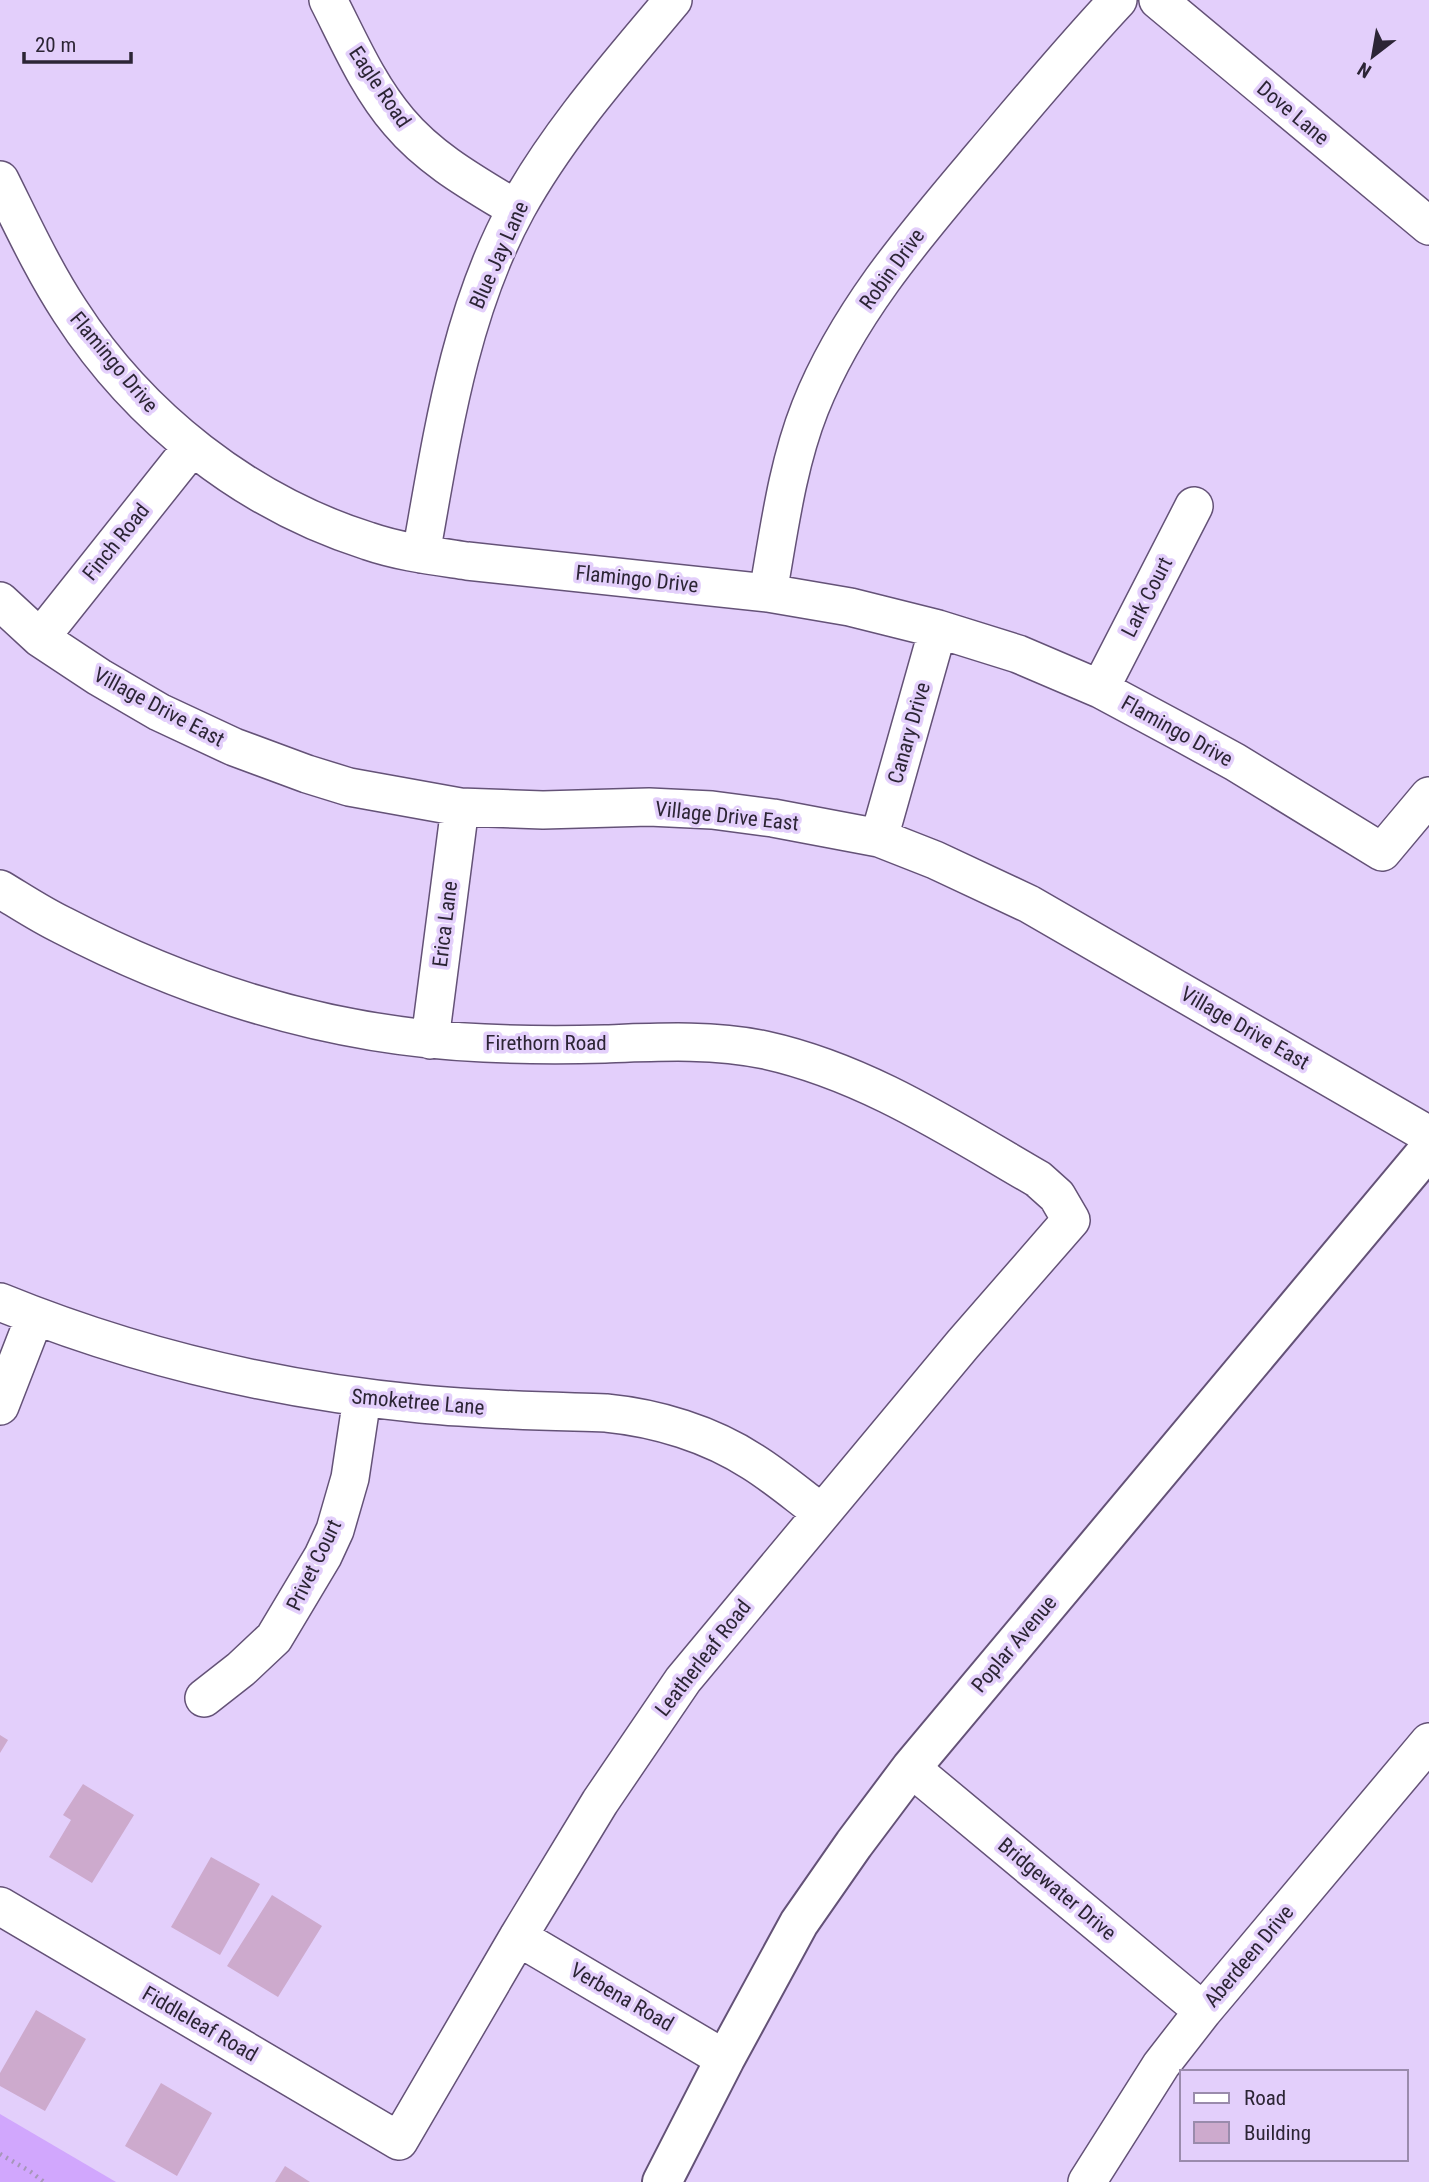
<svg xmlns="http://www.w3.org/2000/svg" width="1429" height="2182" font-family="'Roboto Condensed',sans-serif">
<style>
.green{fill:#d1a7fd}
.building{fill:#cdaacd}
.lines{fill:none;stroke-linecap:round;stroke-linejoin:round}
.minor-casing{stroke:#645277;stroke-width:40}
.tertiary-casing{stroke:#645277;stroke-width:42}
.path{stroke:#a696b9;stroke-width:4.5;stroke-dasharray:2 5;stroke-linecap:butt}
.minor{stroke:#fff;stroke-width:37}
.tertiary{stroke:#fff;stroke-width:38}
.labels{text-anchor:middle;stroke-width:7;stroke-linejoin:round;paint-order:stroke}
.street-label{font-size:21px;fill:#2c2535;stroke:#e3cffb}
</style>
<rect width="100%" height="100%" fill="#e3cffb"/>
<path class="green" d="M0,2114L116,2182H0Z"/>
<path class="building" d="M0,1735L8,1740L0,1753Z
M83,1784L134,1815L92,1883L49,1857L71,1820L63,1815Z
M211,1857L260,1884L220,1955L171,1927Z
M272,1895L322,1926L278,1997L227,1966Z
M36,2010L86,2039L45,2111L0,2086V2073Z
M161,2083L212,2113L177,2176L125,2146Z
M285,2166L310,2182H275Z"/>
<g class="lines">
<defs>
<path id="minor" d="M328,0C349,41 368,86 399,122C431,160 475,184 516,209
M1158,0L1429,226
M0,180C22,224 43,270 70,311C139,418 247,503 368,541C400,552 434,556 467,561L768,593L850,607L938,629L1018,654L1100,689L1182,733L1235,762L1382,852L1429,796
M421,554C442,437 459,314 517,208C559,132 618,66 673,0
M768,593C779,531 787,466 810,408C848,312 917,233 983,155C1027,103 1071,50 1118,0
M0,601L40,638L99,677L159,712L234,747L307,774L349,787L460,807L543,810L649,807L712,810L773,818L879,838L935,860L1029,904L1429,1135
M40,638L192,447
M1100,689L1194,506
M879,838L938,629
M0,889C20,901 41,915 62,925C193,993 336,1037 484,1043C524,1045 565,1045 605,1044C658,1042 713,1039 765,1050C865,1072 950,1128 1038,1179L1057,1196L1071,1220L963,1344L683,1680L600,1802L518,1937L399,2141L0,1906
M430,1040L460,807
M0,1302C135,1357 276,1390 421,1404C482,1410 545,1411 606,1413C657,1418 710,1434 753,1462C777,1477 799,1496 822,1513
M0,1406L35,1316
M204,1698L241,1669L274,1638L323,1556L335,1530L350,1478L362,1398
M911,1768L1203,2011
M518,1937L725,2059
M1087,2182L1161,2065L1203,2011L1429,1742"/>
<path id="tertiary" d="M662,2182L725,2059L799,1923L854,1844L911,1768L1429,1149"/>
</defs>
<use href="#minor" class="minor-casing"/>
<use href="#tertiary" class="tertiary-casing"/>
<path class="path" d="M0,2154L31,2172L44,2182"/>
<use href="#minor" class="minor"/>
<use href="#tertiary" class="tertiary"/>
</g>
<g class="labels">
<g class="street-label">
<text transform="translate(380 87) rotate(56)" y="7">Eagle Road</text>
<text transform="translate(1293 113) rotate(40)" y="7">Dove Lane</text>
<text transform="translate(499 255) rotate(-66)" y="7">Blue Jay Lane</text>
<text transform="translate(892 269) rotate(-54)" y="7">Robin Drive</text>
<text transform="translate(114 362) rotate(50)" y="7">Flamingo Drive</text>
<text transform="translate(116 542) rotate(-51)" y="7">Finch Road</text>
<text transform="translate(637 579) rotate(6)" y="7">Flamingo Drive</text>
<text transform="translate(1147 597) rotate(-63)" y="7">Lark Court</text>
<text transform="translate(159 707) rotate(28)" y="7">Village Drive East</text>
<text transform="translate(1177 731) rotate(29)" y="7">Flamingo Drive</text>
<text transform="translate(909 733) rotate(-74)" y="7">Canary Drive</text>
<text transform="translate(727 816) rotate(6)" y="7">Village Drive East</text>
<text transform="translate(445 924) rotate(-83)" y="7">Erica Lane</text>
<text transform="translate(1245 1028) rotate(30)" y="7">Village Drive East</text>
<text x="546" y="1050">Firethorn Road</text>
<text transform="translate(418 1402) rotate(5)" y="7">Smoketree Lane</text>
<text transform="translate(314 1565) rotate(-64)" y="7">Privet Court</text>
<text transform="translate(1014 1644) rotate(-50)" y="7">Poplar Avenue</text>
<text transform="translate(703 1658) rotate(-52)" y="7">Leatherleaf Road</text>
<text transform="translate(1057 1889) rotate(40)" y="7">Bridgewater Drive</text>
<text transform="translate(1249 1956) rotate(-50)" y="7">Aberdeen Drive</text>
<text transform="translate(622 1997) rotate(30)" y="7">Verbena Road</text>
<text transform="translate(200 2024) rotate(30)" y="7">Fiddleleaf Road</text>
</g>
</g>
<rect x="1180" y="2070" width="228" height="91" fill="#e3cffb" stroke="#9a8bac" stroke-width="2"/>
<rect x="1194" y="2093" width="35" height="10" fill="#ffffff" stroke="#9a8bac" stroke-width="2"/>
<text x="1244" y="2105" font-size="21" fill="#2c2535">Road</text>
<rect x="1194" y="2122" width="35" height="21" fill="#cdaacd" stroke="#9a8bac" stroke-width="2"/>
<text x="1244" y="2140" font-size="21" fill="#2c2535">Building</text>
<g transform="translate(1373 56) rotate(211)" stroke="#e3cffb" stroke-width="5" paint-order="stroke">
<path d="M0-5L12 26L0 18L-12 26Z" fill="#2c2535"/>
<text y="-10" font-size="19" font-weight="bold" text-anchor="middle" fill="#2c2535">N</text>
</g>
<path d="M24 52v10h107v-10" fill="none" stroke="#2c2535" stroke-width="3.5"/>
<text x="35" y="52" font-size="21" fill="#2c2535" stroke="#e3cffb" stroke-width="5" paint-order="stroke">20 m</text>
</svg>
